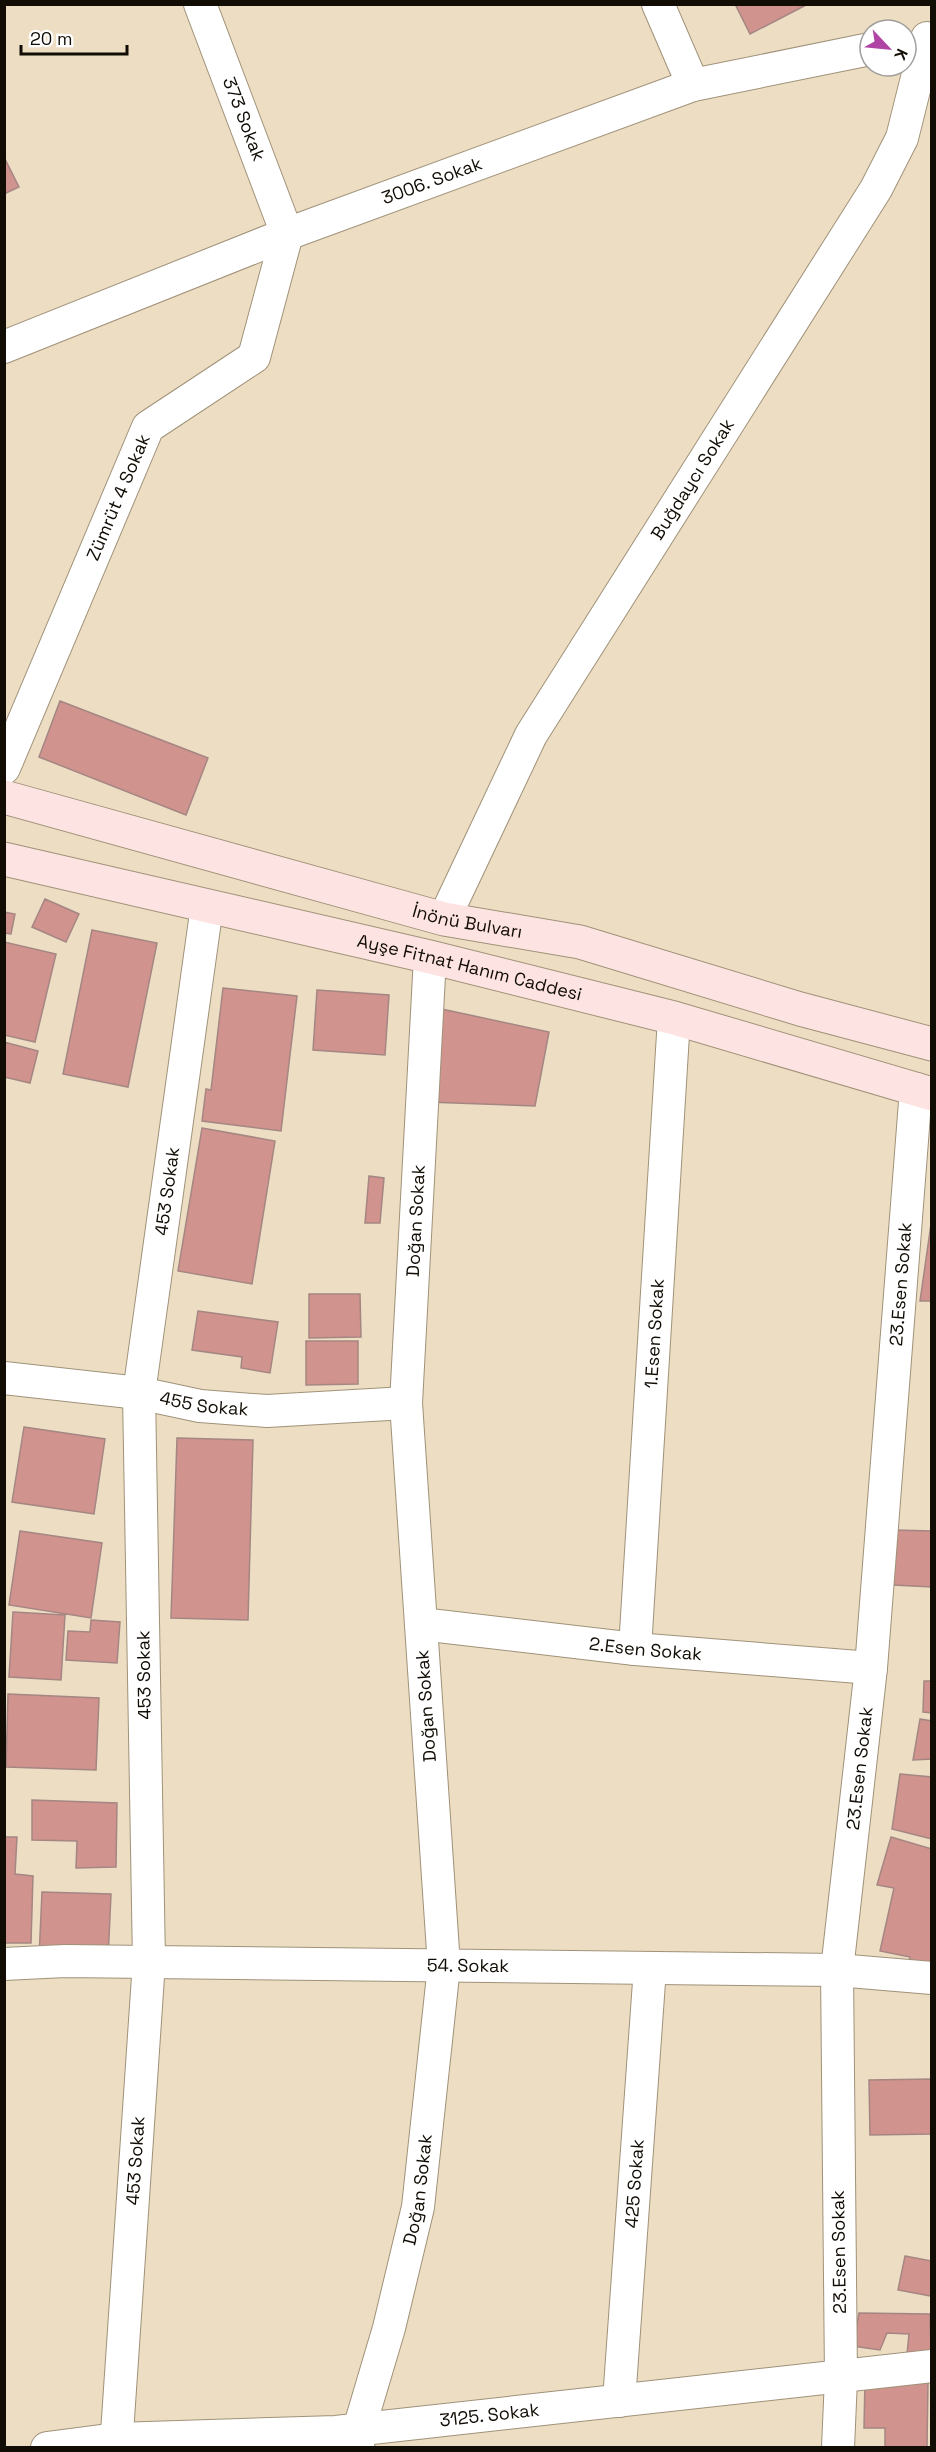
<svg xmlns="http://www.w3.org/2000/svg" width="936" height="2452" font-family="'Space Grotesk',sans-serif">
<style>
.building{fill:#d0938d;stroke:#a58683;stroke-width:1.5}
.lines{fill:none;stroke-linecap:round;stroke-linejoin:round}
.street-casing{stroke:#a09279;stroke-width:34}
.secondary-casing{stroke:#a09279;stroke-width:35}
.street{stroke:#fff;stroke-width:32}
.secondary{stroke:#fde4e2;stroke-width:33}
.labels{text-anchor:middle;stroke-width:4.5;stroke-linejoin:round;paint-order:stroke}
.street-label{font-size:18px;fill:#110c04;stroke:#fff}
</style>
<rect width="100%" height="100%" fill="#ecddc3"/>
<path class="building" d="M735,4H808L750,34Z
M4,157L19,187L4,194Z
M60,701L208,758L186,815L39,757Z
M45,899L79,914L66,942L32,927Z
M4,912L15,914L11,934L4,933Z
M92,930L157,943L128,1087L63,1074Z
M4,942L56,954L35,1042L4,1035Z
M223,988L297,996L281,1131L202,1121L206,1089L211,1090Z
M317,990L389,995L385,1055L313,1050Z
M437,1008L549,1032L535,1106L427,1102Z
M4,1042L38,1051L30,1083L4,1077Z
M202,1128L275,1141L252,1284L178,1271Z
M369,1176L384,1178L380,1223H365Z
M932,1217V1301H920Z
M309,1294H360L361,1337L309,1338Z
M198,1311L278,1322L270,1373L241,1368L242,1357L192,1350Z
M306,1341H358V1384L306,1385Z
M24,1427L105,1439L94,1514L12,1502Z
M177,1438L253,1440L248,1620L171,1618Z
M894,1530L932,1531V1587L893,1585Z
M20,1531L102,1543L91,1618L9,1605Z
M13,1612L65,1615L61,1680L9,1677Z
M91,1620L120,1622L117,1663L66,1660L68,1631L90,1632Z
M924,1681H932V1713L923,1712Z
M8,1694L99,1698L96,1770L6,1767Z
M920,1719L932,1721V1759L913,1760Z
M900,1774L932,1777V1839L892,1829Z
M32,1800L117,1803L116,1867L76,1868L77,1841L32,1840Z
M4,1837H17L15,1874L33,1876L31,1943H4Z
M891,1837L932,1849V1970L909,1966L910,1957L880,1951L894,1888L877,1885Z
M42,1892L111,1894L108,1960L39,1958Z
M932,2079V2134L870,2135L869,2080Z
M905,2256L932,2261L931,2296L898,2290Z
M859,2313L930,2314L931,2352L907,2354L909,2334L887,2333L880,2350L853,2346Z
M865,2381L928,2382L927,2448H885V2428H864Z"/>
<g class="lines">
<defs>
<g id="street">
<path d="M658,4L693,85"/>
<path id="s1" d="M4,347L287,234L693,85L870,49"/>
<path id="s2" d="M4,768L148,427L254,357L287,234L200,4"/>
<path id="s3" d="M444,919L531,735L876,189L902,138L927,38"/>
<path id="s4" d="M4,1378L139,1393L200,1406L267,1411L406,1403"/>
<path id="s5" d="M421,1624L635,1649L871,1668"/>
<path id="s6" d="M635,1649L674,1018"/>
<path id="s7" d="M4,1964L65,1961L837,1970L932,1978"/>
<path id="s8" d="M619,2401L650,1968"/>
<path id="s9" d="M47,2448L116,2439L336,2432L932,2366"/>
<path id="s10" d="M116,2448L149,1962L139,1393L207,906"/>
<path id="s11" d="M358,2448L359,2429L389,2328L418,2207L444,1966L406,1403L430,957"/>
<path id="s12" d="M838,2448L841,2378L837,1970L871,1668L916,1089"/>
</g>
<g id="secondary">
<path id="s13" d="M4,797L444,919L580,942L800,1009L932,1044"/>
<path id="s14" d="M4,859L430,957L674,1018L932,1094"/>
</g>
</defs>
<use href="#street" class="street-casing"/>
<use href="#secondary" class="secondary-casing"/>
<use href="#street" class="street"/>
<use href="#secondary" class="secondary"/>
</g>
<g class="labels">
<g class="street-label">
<text transform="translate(244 119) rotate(69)" y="6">373 Sokak</text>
<text dy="6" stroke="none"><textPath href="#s1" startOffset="459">3006. Sokak</textPath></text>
<text dy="6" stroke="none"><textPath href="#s3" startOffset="506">Buğdaycı Sokak</textPath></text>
<text dy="6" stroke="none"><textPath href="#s2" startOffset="294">Zümrüt 4 Sokak</textPath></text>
<text dy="6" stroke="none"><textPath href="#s13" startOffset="480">İnönü Bulvarı</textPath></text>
<text dy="6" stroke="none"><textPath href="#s14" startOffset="478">Ayşe Fitnat Hanım Caddesi</textPath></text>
<text dy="6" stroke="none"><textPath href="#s10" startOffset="1260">453 Sokak</textPath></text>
<text dy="6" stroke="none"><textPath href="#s11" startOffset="1238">Doğan Sokak</textPath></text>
<text dy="6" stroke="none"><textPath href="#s12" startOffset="1167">23.Esen Sokak</textPath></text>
<text dy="6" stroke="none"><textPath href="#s6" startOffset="316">1.Esen Sokak</textPath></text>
<text dy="6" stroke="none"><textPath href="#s4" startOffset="202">455 Sokak</textPath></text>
<text dy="6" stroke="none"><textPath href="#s5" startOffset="226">2.Esen Sokak</textPath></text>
<text transform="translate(144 1675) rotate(-91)" y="6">453 Sokak</text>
<text transform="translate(426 1706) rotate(-94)" y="6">Doğan Sokak</text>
<text dy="6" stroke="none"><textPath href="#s12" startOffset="681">23.Esen Sokak</textPath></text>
<text dy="6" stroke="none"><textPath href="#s7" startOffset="464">54. Sokak</textPath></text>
<text dy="6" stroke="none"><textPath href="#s10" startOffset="288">453 Sokak</textPath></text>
<text dy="6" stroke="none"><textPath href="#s8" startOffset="218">425 Sokak</textPath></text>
<text dy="6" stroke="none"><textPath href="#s11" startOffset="266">Doğan Sokak</textPath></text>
<text transform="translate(839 2252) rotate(-91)" y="6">23.Esen Sokak</text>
<text dy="6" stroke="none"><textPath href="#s9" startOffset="444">3125. Sokak</textPath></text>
</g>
</g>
<rect width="936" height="2452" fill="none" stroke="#110c04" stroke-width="12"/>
<g transform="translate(888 48) rotate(116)"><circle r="28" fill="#ffffff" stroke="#a09e9b" stroke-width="1.5"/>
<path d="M0-4.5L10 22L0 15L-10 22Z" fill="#b044a4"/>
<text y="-9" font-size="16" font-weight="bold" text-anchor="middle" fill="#110c04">K</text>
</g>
<path d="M21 45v9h106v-9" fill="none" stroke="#110c04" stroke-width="3"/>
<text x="30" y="45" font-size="18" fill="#110c04" stroke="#ffffff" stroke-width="4.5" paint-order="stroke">20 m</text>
</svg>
